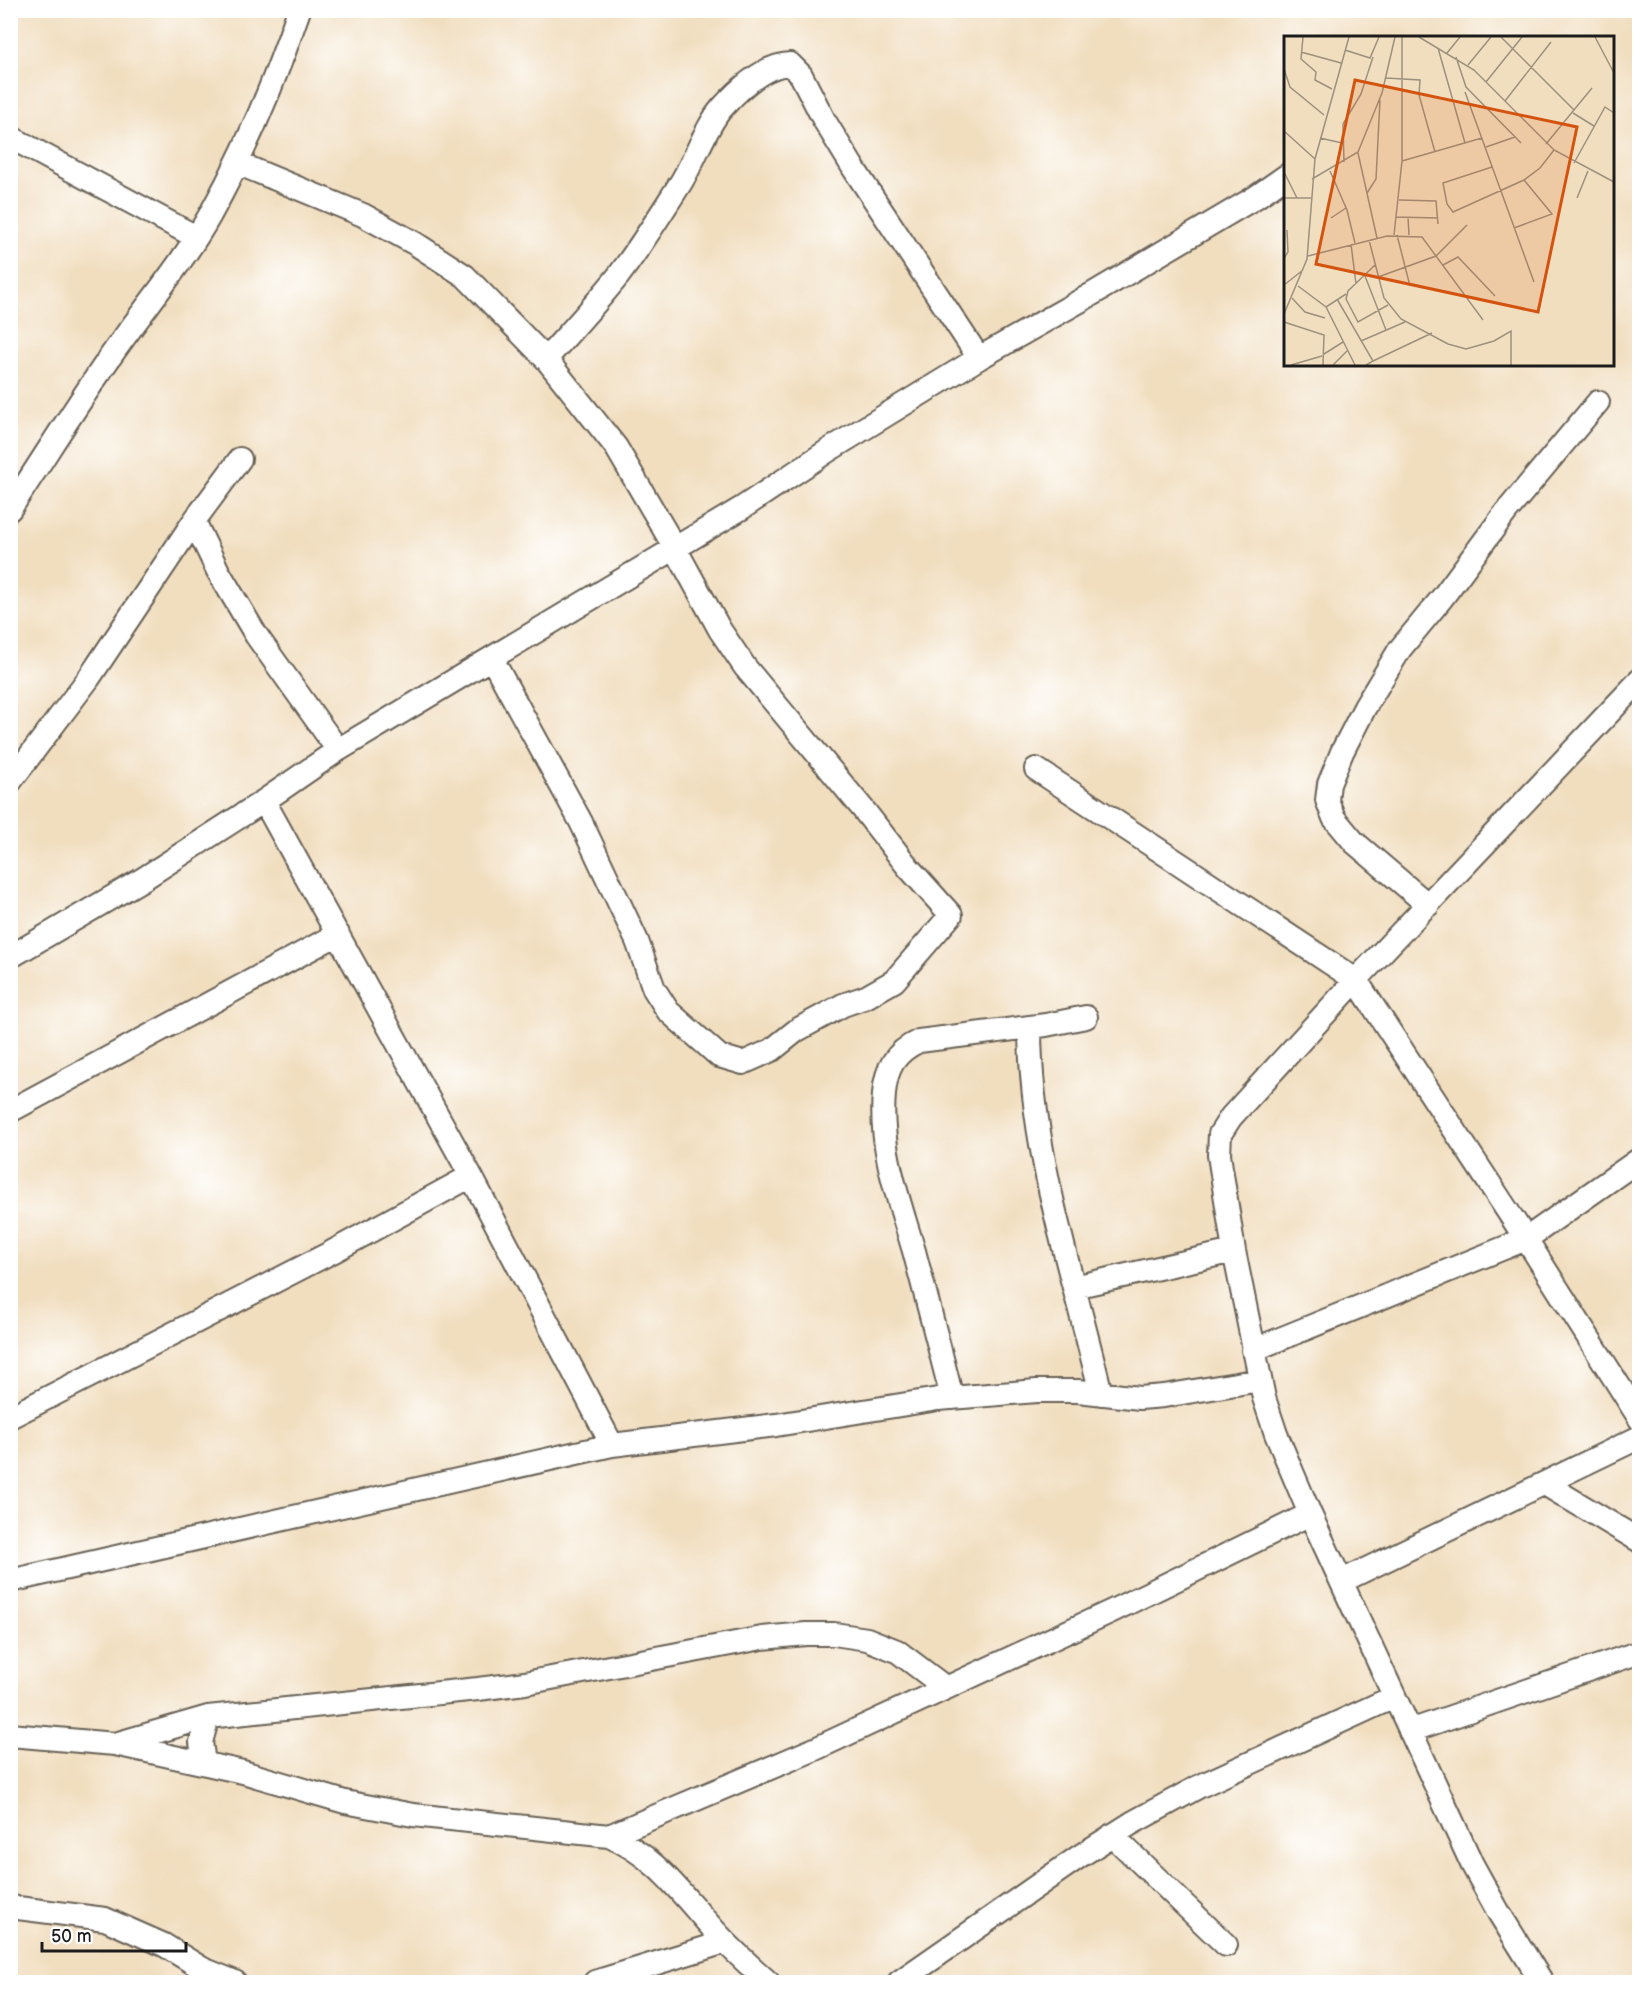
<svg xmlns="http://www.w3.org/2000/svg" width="1650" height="1993" font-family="'Balsamiq Sans',sans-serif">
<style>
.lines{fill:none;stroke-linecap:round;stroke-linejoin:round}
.street-casing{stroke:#676055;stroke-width:26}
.street{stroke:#fff;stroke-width:22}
.inset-road{fill:none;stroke:#9c907e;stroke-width:1.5}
.view{fill:#d4530e;fill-opacity:0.15;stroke:#d4530e;stroke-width:3}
.inset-edge{fill:none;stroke:#1c1c1c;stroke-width:3}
</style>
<rect width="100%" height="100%" fill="#fff"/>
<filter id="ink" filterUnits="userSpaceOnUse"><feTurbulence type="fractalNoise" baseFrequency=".0167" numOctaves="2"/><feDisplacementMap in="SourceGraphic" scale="12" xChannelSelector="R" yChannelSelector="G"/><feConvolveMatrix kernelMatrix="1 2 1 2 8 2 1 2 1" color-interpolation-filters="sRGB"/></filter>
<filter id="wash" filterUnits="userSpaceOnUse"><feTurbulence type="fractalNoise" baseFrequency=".008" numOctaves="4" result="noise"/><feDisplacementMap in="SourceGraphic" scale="24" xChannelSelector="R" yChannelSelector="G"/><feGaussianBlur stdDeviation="1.35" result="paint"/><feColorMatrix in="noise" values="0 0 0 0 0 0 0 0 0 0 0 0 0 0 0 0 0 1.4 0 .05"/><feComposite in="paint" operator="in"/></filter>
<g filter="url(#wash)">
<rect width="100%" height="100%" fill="#f1debf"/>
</g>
<g filter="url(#ink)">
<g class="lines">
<defs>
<path id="street" d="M10,137L196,237
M237,163L363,215L416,244L465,276L546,359L616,447L675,548L720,630L745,667L863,809L908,867L951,915L894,981L866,997L843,1005L797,1030L772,1050L743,1063L719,1056L668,1011L654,989L637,941L581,822L492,659
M546,359C571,331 596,304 619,275C641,246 660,215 680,184C694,162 706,126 722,108C738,90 764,65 790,64L801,75L824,120L854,169L979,358
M10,509C43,459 74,409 108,360C141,312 181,266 210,215C246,150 275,81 299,10
M194,521L218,571L256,635L338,750
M1036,769L1356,980L1526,1239L1640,1419
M10,782L89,678L194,521L240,459
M264,801L471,1176L612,1445
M1428,905L1354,842L1334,818L1327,800L1329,784L1342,752L1365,707L1400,649L1442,598L1506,512L1598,402
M10,957L143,879L264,801L338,750L742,508L829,450L979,358L1094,293L1256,197L1286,176
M1030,1027C1030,1153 1073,1273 1101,1394
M10,1111L338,934
M1074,1287L1234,1251
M1253,1350L1526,1239L1640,1159
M952,1398C940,1349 927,1300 914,1251C899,1200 879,1148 884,1094C886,1068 895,1052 919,1041L1046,1025L1086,1017
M10,1417L332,1252L471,1176
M1545,1484L1640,1541
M10,1581L612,1445L776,1425L938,1399L1037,1391H1078L1140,1398L1164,1396L1260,1380
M1342,1581L1640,1437
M1410,1731L1640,1652
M10,1735L115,1744L243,1772L345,1802L413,1815L609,1836C655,1855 682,1895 715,1931C731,1949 750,1966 768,1982
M115,1744L208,1717L478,1689L525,1683L762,1638L806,1634H834L867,1639L897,1651L946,1688
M204,1763L201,1742L208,1717
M1112,1835L1226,1945
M609,1836L815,1749L1112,1611L1310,1514
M10,1907L105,1919L164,1945L203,1969L235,1982
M595,1982L725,1942
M899,1982L1080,1856L1132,1823L1198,1787L1394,1697
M1542,1982L1499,1913L1472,1864L1310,1514L1276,1434L1264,1398L1234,1251L1219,1155L1220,1134L1231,1117L1356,980L1640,680"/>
</defs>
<use href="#street" class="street-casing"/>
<use href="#street" class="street"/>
</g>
</g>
<g transform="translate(1284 36)">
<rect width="330" height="330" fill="#f1debf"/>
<path class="inset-road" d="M19,1L17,23L32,36L31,44L48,53M135,1L190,34L270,114L330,146M217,1L290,74M311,1L330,37M154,12L181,107M61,14L86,22L95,1M17,16L57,27M163,17L176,1M172,21L182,51L237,107M184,29L207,1M0,33L6,51L40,79M102,42L136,44L135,59L151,116M202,46L238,1M181,56L250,246M221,65L267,6M289,77L310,90M0,95L31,123M36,102L58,107M262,108L308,52M202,111L231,101M74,117L93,202M118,125L198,102M60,126L59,88L77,58L89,21M290,127L321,71L330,77M208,131L159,147L163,168L169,176L240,144L256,132L270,114M46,135L63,174L71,207M0,136L13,162M28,143L74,116L98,57L111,1M83,157L92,143L96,64M0,162H27M293,162L304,135M115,164L152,165L154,188M112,181L154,182M124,181L125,199M47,182L62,172M230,192L268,178L240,144M110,199L118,125V1M113,199L126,250M85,204L100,262L117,283L164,308L182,313L210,305L227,295V329M67,208L72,248M24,220L103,200L138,201L199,284M0,222L4,216L3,194M91,229L64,255L62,263L74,286L104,269M159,229L174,221L211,260M81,240L102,294M94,241L152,220L183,189M0,249L19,234M14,250L42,271L71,329M8,262L21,276L41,282M53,263L89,325L82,329M42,271L62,258M0,278L23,223L31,123L65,1M0,286L40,299L39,329M77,305L121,286M40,318L59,306M89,325L148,297M7,329L38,320M49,329L63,315"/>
<path class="view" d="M71,44L293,91L254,276L32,228Z"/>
<rect width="330" height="330" class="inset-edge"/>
</g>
<rect width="1650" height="1993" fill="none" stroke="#fff" stroke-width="36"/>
<path d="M42 1942v9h144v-9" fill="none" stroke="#1c1c1c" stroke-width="3"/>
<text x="51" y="1942" font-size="18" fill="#1c1c1c" stroke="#ffffff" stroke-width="4.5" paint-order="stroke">50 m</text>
</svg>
